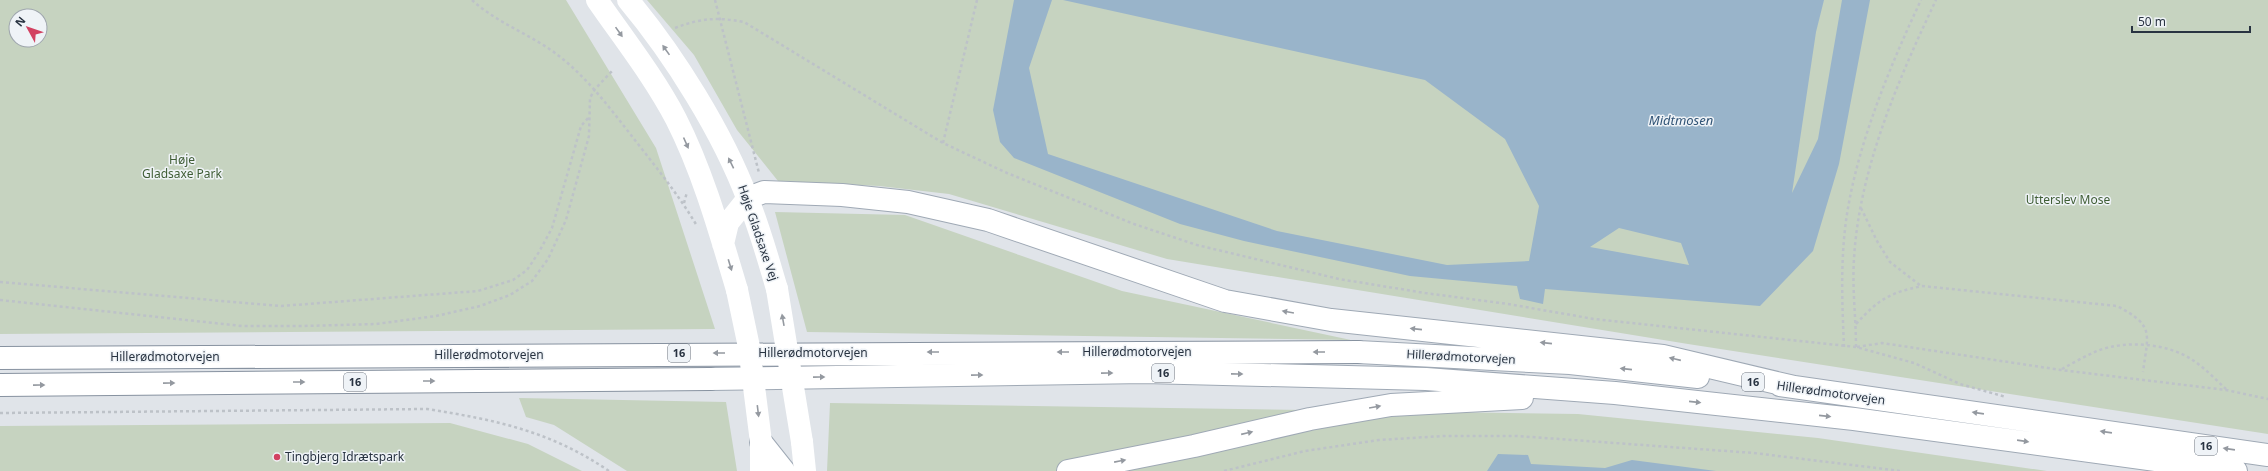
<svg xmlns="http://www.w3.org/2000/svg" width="2268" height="471" font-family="'Noto Sans',sans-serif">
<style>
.green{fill:#c6d3c0;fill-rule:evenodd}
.water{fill:#99b4ca;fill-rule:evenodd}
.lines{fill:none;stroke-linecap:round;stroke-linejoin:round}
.primary-casing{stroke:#9fa9b5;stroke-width:24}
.highway-casing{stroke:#8792a0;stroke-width:24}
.path{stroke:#bdc2c8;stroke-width:2.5;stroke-dasharray:3 3;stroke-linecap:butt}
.secondary{stroke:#fff;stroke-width:22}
.primary{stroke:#fff;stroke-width:22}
.highway{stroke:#fff;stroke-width:22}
.secondary-bridge{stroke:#fff;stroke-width:22}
.oneway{fill:#9499a0}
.poi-dot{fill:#d24161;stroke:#eff3f7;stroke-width:1.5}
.labels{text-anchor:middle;stroke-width:3;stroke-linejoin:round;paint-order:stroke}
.shield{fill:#eff3f7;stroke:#646d78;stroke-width:1}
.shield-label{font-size:11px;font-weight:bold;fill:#283341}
.park-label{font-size:12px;fill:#3f5d35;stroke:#eff3f7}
.street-label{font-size:12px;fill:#283341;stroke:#eff3f7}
.poi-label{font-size:12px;fill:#283341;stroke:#eff3f7;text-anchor:start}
.water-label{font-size:13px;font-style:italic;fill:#315476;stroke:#eff3f7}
</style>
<rect width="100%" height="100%" fill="#e0e4e9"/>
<path class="green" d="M0,0H566L656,148L715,329L0,334ZM16,16H40V40H16Z
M647,0H2268V434L1688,344L1167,259L949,194L879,186L778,181L737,130L694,55Z
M775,212L905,215L1122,291L1351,340L807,332Z
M519,398L726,402L737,471H627L554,425L526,417Z
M830,403L1578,414L1818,438L2047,471H827Z
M450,423L528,444L582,471H0V426Z"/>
<path class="water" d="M1014,0H1052L1029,68L1048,154L1277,231L1447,265L1529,261L1539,206L1505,139L1425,80L1063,0H1824L1816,32L1792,193L1818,139L1842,0H1870L1839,164L1813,251L1760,306L1545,289L1543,304L1520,299L1517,286L1410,276L1244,241L1180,224L1014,158L1000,142L993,110ZM1619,228L1681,243L1689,265L1590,247Z
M1498,454L1528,455L1531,464L1605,468L1632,460L1716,471H1487Z"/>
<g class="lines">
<defs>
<path id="primary" d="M748,198L764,192L842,195L908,202L988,220L1225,301L1331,320L1663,356L1794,387
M1358,352L1570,363L1698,377
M710,379L1145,372L1426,379L1615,393L1854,419L2236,471
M1780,385L2268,455
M761,442L784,471
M1068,471L1194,446L1310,419L1391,405L1522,398"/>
<path id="highway" d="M0,358L1358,352
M0,385L710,379"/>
</defs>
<use href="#primary" class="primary-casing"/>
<use href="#highway" class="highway-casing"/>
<path class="path" d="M472,0C499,25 536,36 564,60C593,84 615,115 638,144C659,171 680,197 697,226
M715,0L759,173
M675,28C701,18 717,17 744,22L943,143L1007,173L1134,224L1197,245L1339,279L1425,293L1508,304L1594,319L1856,347L1914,363L1960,384L2006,397
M943,143L977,0
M684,203L687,192
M1861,208L1877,241L1890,262L1921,286
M0,282L281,306L478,291L513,280L527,270L539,252L552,228L581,126L589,117
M0,300L242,326H303L376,324L436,316L480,306L510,295L532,281L548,259L566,220L589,136L590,98L595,89L613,70
M1856,324C1879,299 1889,293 1922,286L2117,306C2155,326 2148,333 2143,372
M1844,347C1842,300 1840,254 1848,208C1860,138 1891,64 1921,0
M1856,347C1856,318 1852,288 1854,259C1859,170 1898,80 1936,0
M1857,347L1882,343L2061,370L2226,390L2268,399
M2062,369C2073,363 2085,356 2097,351C2125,340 2166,343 2191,359C2204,367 2215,379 2226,389
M0,413L427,409C496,420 550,431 609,471
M1224,471L1305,451L1379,440L1443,436H1517L1754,453L1901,471"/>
<path class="secondary" d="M597,0C624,39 654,77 676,119C703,172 720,233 737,290
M628,0C674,55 723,133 748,200C760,229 768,259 777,289
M723,244L728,223L748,198
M761,442V471
M802,442L805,471"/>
<use href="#primary" class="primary"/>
<use href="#highway" class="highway"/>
<path class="secondary-bridge" d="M777,289L802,442
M737,290L749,347L761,442"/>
</g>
<defs><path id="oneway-solid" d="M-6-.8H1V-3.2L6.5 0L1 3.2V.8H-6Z"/></defs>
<g class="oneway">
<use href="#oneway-solid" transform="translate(619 32) rotate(55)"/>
<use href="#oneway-solid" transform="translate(666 50) rotate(-125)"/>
<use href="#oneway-solid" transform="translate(686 143) rotate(66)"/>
<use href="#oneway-solid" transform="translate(731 163) rotate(-116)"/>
<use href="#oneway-solid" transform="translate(730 265) rotate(73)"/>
<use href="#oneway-solid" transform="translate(1288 312) rotate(-170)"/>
<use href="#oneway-solid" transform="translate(783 320) rotate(-100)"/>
<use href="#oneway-solid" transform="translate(1416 329) rotate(-174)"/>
<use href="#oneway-solid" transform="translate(1546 343) rotate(-174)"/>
<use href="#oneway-solid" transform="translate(933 352) rotate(180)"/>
<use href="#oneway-solid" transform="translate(1063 352) rotate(180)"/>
<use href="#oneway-solid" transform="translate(1319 352) rotate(180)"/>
<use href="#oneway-solid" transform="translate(719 353) rotate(180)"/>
<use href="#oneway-solid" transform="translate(1675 359) rotate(-167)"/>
<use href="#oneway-solid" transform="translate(1626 369) rotate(-174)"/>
<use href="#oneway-solid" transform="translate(1107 373) rotate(-1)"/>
<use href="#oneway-solid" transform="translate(1237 374) rotate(1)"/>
<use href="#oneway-solid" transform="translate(977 375) rotate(-1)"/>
<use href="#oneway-solid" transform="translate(819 377) rotate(-1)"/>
<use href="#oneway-solid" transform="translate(429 381)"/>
<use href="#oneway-solid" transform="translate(299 382)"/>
<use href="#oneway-solid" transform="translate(169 383) rotate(-1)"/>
<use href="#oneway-solid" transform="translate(39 385) rotate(-1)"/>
<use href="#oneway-solid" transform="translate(1695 402) rotate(6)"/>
<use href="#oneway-solid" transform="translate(1375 407) rotate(-10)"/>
<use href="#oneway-solid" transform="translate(758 411) rotate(83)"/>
<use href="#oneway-solid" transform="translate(1978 413) rotate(-172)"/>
<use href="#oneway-solid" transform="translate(1825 416) rotate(6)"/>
<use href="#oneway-solid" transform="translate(2106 432) rotate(-172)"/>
<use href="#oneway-solid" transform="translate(1247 433) rotate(-13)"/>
<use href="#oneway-solid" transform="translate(2023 441) rotate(8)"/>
<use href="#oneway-solid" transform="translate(2229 449) rotate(-172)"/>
<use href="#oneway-solid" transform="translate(1120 461) rotate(-11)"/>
</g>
<circle class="poi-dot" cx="277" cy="457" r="4"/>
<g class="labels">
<g class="shield">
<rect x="668" y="344" width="22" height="18" rx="3"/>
<rect x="1152" y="364" width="22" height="18" rx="3"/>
<rect x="344" y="373" width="22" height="18" rx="3"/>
<rect x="1742" y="373" width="22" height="18" rx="3"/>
<rect x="2195" y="437" width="22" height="18" rx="3"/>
</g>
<g class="shield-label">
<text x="679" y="357">16</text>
<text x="1163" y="377">16</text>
<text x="355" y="386">16</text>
<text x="1753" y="386">16</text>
<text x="2206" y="450">16</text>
</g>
<g class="park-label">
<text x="182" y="164">Høje<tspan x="182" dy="14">Gladsaxe Park</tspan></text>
<text x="2068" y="204">Utterslev Mose</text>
</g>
<g class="street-label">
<text transform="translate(758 233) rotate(71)" y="4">Høje Gladsaxe Vej</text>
<text x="1137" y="356">Hillerødmotorvejen</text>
<text x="813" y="357">Hillerødmotorvejen</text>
<text x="489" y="359">Hillerødmotorvejen</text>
<text x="165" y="361">Hillerødmotorvejen</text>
<text transform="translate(1461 357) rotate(3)" y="4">Hillerødmotorvejen</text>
<text transform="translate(1831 393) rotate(8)" y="4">Hillerødmotorvejen</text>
</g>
<g class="poi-label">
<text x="285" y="461">Tingbjerg Idrætspark</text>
</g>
<g class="water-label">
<text x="1681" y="125">Midtmosen</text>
</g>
</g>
<g transform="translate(28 28) rotate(310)"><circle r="19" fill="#eff3f7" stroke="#9fa6ae"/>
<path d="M0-3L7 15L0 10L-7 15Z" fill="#d24161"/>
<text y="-6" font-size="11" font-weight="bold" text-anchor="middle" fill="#283341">N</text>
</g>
<path d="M2132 26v6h118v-6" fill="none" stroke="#283341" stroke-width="2"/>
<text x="2138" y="26" font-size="12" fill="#283341" stroke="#eff3f7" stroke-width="3" paint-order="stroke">50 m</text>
</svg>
